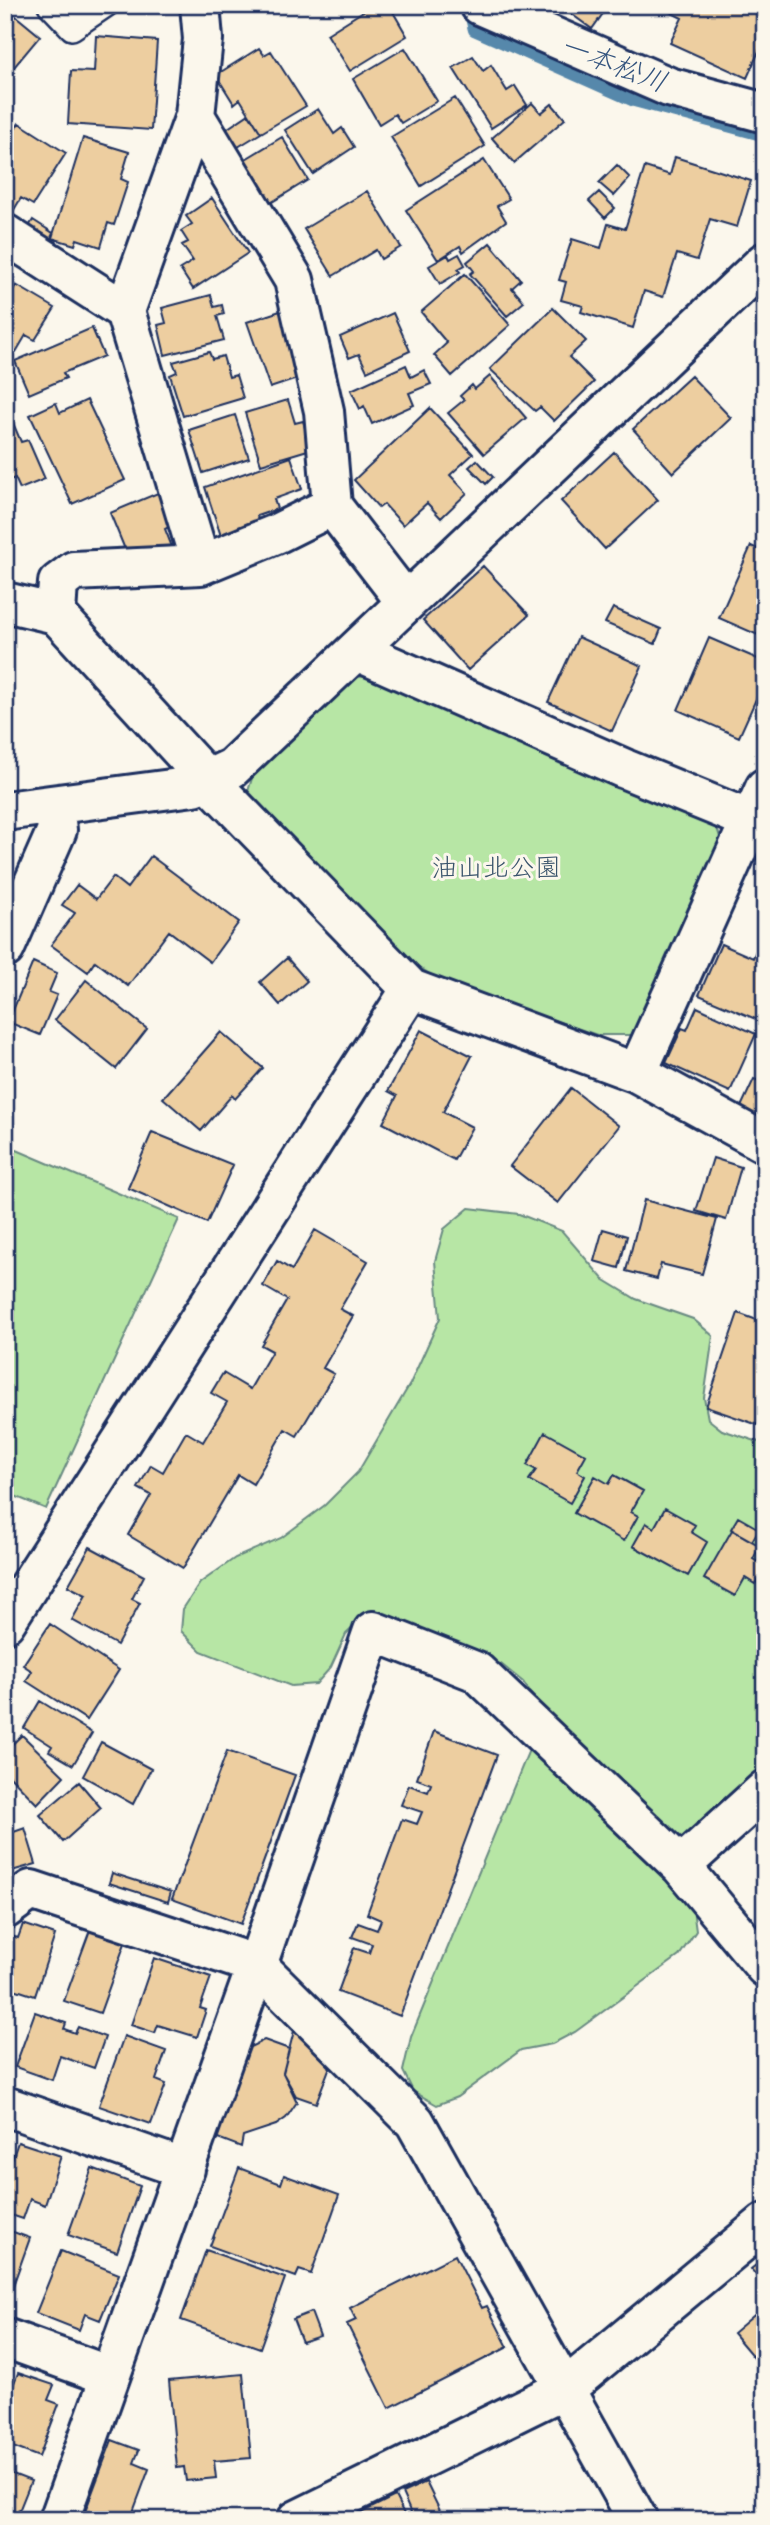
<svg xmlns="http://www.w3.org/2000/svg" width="770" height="2525" font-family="Mynerve,'Klee One',sans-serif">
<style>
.green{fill:#b7e6a5;stroke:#698a82;stroke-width:2}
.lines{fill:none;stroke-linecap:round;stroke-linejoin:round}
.stream{stroke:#5688ab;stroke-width:12}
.building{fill:#edcea0;stroke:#1b2f5e;stroke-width:2}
.service-casing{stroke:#1b2f5e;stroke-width:28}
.minor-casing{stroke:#1b2f5e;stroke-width:44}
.service{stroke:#fbf7ec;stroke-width:23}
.minor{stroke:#fbf7ec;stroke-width:38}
.labels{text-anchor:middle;stroke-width:6;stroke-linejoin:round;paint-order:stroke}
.park-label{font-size:26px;fill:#3a546c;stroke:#fbf7ec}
.water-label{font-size:28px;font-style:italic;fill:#34547e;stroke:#fbf7ec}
</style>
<rect width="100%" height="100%" fill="#fbf7ec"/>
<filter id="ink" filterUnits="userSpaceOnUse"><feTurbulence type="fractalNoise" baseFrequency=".0143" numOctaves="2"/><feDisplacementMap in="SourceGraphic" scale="14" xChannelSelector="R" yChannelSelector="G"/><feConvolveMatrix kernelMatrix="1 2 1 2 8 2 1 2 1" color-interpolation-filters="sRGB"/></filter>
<g filter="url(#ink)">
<path class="green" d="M384,675L717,828L724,850L636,1035H597L440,981L407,959L246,798L253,775L357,677Z
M5,1145L179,1219L46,1509L5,1492Z
M469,1208L519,1214L562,1231L603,1279L636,1299L693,1319L713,1336L704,1398L708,1419L722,1430L765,1444V1769L694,1834L664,1876L693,1909L696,1931L679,1956L575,2032L552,2044L521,2050L457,2097L437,2105L413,2091L403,2071L411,2037L531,1745L538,1704L523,1682L501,1664L387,1618L361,1620L346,1634L331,1667L316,1684L291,1686L201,1651L181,1631L183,1609L200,1583L235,1558L281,1538L325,1505L358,1472L410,1384L440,1318L435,1261L444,1229Z"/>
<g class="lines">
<path class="stream" d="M469,9L474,30L634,101L765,136"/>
</g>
<path class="building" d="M373,5H389L407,36L350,71L327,34Z
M559,5H609L592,29Z
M656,5H765V26L758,40L763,42L747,78L670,43L682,18Z
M11,12L40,36L5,78V19Z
M96,36L157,41L151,130L68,124L71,71L94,72Z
M259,48L264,55L271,51L306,106L261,133L240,99L234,104L216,75Z
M405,48L437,101L401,123L395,114L379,124L353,79Z
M473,56L483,71L491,65L507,91L515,86L527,105L491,128L453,68Z
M455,98L485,146L421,186L391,137Z
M532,103L541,113L552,104L565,119L514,163L492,138Z
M318,109L334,134L342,128L354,147L313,174L285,130Z
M249,114L261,133L233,150L222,132Z
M19,123L66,153L33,205L21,198L9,218L5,215V144Z
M282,137L308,180L267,205L252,179L256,178L244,160Z
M83,138L129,152L121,179L128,182L114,225L108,223L101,247L77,239L75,245L52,238Z
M675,157L751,181L737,227L710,219L697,260L677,254L663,297L644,291L633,328L581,312L583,306L561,300L566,282L559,280L572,239L601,248L608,224L625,229L645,167L670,175Z
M484,160L509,199L497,206L506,221L463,252L460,246L438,260L406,210Z
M617,165L630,178L614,196L599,183Z
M367,191L401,247L381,259L376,250L333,276L304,229Z
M599,192L615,208L605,218L589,201Z
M212,198L248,253L193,289L180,269L193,261L182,245L188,242L181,231L192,224L186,216Z
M33,220L53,233L51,238L57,240L49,252L23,236Z
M490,243L521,280L512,288L524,302L507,316L470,274L474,271L467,262Z
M459,254L465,265L458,269L460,272L440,284L429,266L448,255L450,259Z
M465,274L510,325L452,376L434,355L447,343L421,312Z
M16,285L55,308L35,340L26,335L16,352L5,347V304Z
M211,295L214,307L222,305L224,314L217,316L224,340L165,355L158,325L166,323L162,308Z
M553,308L586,341L569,357L594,382L554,421L540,407L535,411L490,369Z
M280,311L303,377L270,388L247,322Z
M393,313L410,351L367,371L359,354L349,358L340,337Z
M92,328L104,356L63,373L66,378L29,394L15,361Z
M209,352L212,359L223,356L229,377L236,375L243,398L183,416L170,375L177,372L173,362Z
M406,365L411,377L424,370L431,384L409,393L414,405L372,424L364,406L360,409L351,390Z
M490,376L526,418L484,454L448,413L464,400L460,396L472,385L475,389Z
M691,376L731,418L673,473L633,429Z
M87,400L125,480L72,504L30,415L56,403L60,413Z
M288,400L295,423L303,421L311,449L261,464L245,413Z
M430,408L473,454L450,475L467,493L441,518L427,503L403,525L384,504L379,508L354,480Z
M235,415L249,458L203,473L189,430Z
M13,423L21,442L28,440L45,479L20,489L15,478L5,482V426Z
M614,452L658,500L605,549L561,501Z
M291,457L302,489L274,499L277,509L257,516L259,523L221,536L205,487Z
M477,460L493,477L486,484L469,467Z
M165,490L179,522L165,529L172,547L131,564L110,513Z
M751,546L765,552V638L719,618Z
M483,566L529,615L468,670L423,620Z
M613,608L661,629L655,644L605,623Z
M578,637L642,666L612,731L548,702Z
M709,638L765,662V679L739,737L678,710Z
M151,856L239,922L210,962L169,931L128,986L95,961L88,972L51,945L75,913L62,905L77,885L96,899L113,877L127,888Z
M721,944L753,958L758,946L765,949V1023L699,995Z
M287,958L307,981L280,1005L260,982Z
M33,962L57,973L49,992L57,995L40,1035L8,1022Z
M86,980L147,1029L116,1069L55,1020Z
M697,1007L756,1034L730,1092L666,1063L682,1028L687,1030Z
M421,1030L472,1056L443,1112L472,1127L454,1160L383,1123L397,1096L388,1091Z
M221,1032L263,1068L235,1099L232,1095L201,1131L163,1098Z
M754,1079L765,1083V1097L756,1117L740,1109Z
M571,1088L619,1126L558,1203L510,1166Z
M152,1132L233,1165L207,1223L128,1188Z
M713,1158L741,1167L726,1220L696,1211Z
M644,1200L717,1219L702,1274L661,1264L657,1279L626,1271Z
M603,1229L627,1236L619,1268L594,1261Z
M315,1230L368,1261L340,1309L353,1316L323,1368L334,1374L297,1436L285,1429L253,1484L238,1475L183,1568L128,1535L151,1495L138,1488L151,1465L163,1472L186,1432L203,1442L227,1402L211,1393L223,1373L250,1389L272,1351L261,1345L287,1300L263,1286L277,1261L292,1270Z
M738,1313L765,1323L764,1427L706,1407Z
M545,1432L586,1455L577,1471L585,1476L570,1503L529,1480L536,1470L527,1465Z
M614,1475L643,1491L631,1512L638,1516L624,1541L574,1513L595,1476L609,1484Z
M665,1508L695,1525L691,1532L707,1542L688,1576L633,1546L646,1523L654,1528Z
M738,1517L759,1529L752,1541L731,1529Z
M732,1530L760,1546L753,1559L765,1566L755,1584L745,1578L735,1596L704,1579Z
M90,1547L144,1576L132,1599L140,1603L117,1645L72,1620L86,1595L68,1586Z
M50,1624L119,1670L87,1720L26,1681L32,1671L23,1665Z
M40,1701L92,1733L73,1765L49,1751L52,1746L24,1728Z
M434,1731L497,1755L400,2016L338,1992L354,1948L369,1953L372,1944L352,1937L358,1923L377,1930L381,1920L367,1914L402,1819L417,1824L422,1812L401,1805L409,1785L428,1792L431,1784L417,1779Z
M22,1735L64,1776L37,1804L5,1771V1751Z
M101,1742L151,1769L133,1804L83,1776Z
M227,1751L295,1775L241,1924L172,1899Z
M79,1782L101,1808L63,1842L40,1815Z
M25,1828L36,1864L5,1873V1835Z
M112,1873L171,1892L168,1902L109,1883Z
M23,1924L55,1935L35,1996L5,1986V1934L18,1938Z
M90,1930L125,1943L100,2013L64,2001Z
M154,1958L211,1977L200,2008L206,2010L197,2037L158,2025L155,2033L131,2025Z
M35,2012L66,2023L64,2029L75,2033L78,2027L105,2037L94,2068L60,2056L52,2080L15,2067Z
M295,2027L332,2061L316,2103L296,2096L283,2073Z
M124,2036L166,2051L156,2080L166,2084L151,2124L99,2106Z
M264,2040L289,2049L283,2073L297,2102L286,2118L276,2125L243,2136L241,2147L215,2137L248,2048Z
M18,2142L61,2156L45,2205L30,2199L23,2219L5,2213V2180Z
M92,2168L140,2186L117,2252L68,2235Z
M239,2168L281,2184L284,2175L339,2195L311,2274L299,2270L296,2277L210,2246Z
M5,2229L30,2238L11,2291L5,2289Z
M206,2250L285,2278L260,2348L181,2320Z
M61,2251L119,2274L100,2320L85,2314L79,2330L36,2313Z
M455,2255L482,2308L487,2306L508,2347L389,2408L347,2324L356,2320L350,2308Z
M765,2258V2286L751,2269Z
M765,2306V2371L733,2333Z
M311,2312L320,2336L302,2342L293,2319Z
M18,2373L54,2385L48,2400L59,2404L39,2457L5,2444V2406Z
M243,2374L251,2458L214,2461L216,2478L186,2481L184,2467L177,2468L169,2381Z
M112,2440L139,2450L134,2463L149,2469L130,2520H82Z
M5,2471L31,2481L17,2516L6,2512L5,2514Z
M426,2482L443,2517L437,2520H414L402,2493Z
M395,2496L407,2520H347Z"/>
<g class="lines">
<defs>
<path id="service" d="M50,5L72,28L106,5"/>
<path id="minor" d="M480,5L669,87L765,113
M195,116L294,280L324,411L332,506L406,602
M5,234L125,311L195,116L203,39L200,5
M125,311L201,565
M332,506L276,534L201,565L74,571L58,583L56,614L208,780L411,989L637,1073L765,1143
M5,602L56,614
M357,651L625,769L750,820
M5,811L194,786L232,768L765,262
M5,948L57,830L54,805
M637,1073L765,788
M5,1623L411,989
M681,1866L765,1790
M5,1909L31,1890L257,1965L415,2122L638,2520
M5,2106L185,2169
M5,2338L110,2376
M59,2520L257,1965L373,1631L477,1672L681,1866L765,1967
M297,2520L566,2388L765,2223"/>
</defs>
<use href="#service" class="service-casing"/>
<use href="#minor" class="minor-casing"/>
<use href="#service" class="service"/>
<use href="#minor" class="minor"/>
</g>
</g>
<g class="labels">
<g class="park-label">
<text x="496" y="876">油山北公園</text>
</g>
<g class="water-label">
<text transform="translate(614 63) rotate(21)" y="10">一本松川</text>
</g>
</g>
<rect width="770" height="2525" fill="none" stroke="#fbf7ec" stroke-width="28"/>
<rect x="14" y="14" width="742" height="2497" fill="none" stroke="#1b2f5e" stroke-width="2.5" filter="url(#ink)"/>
</svg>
